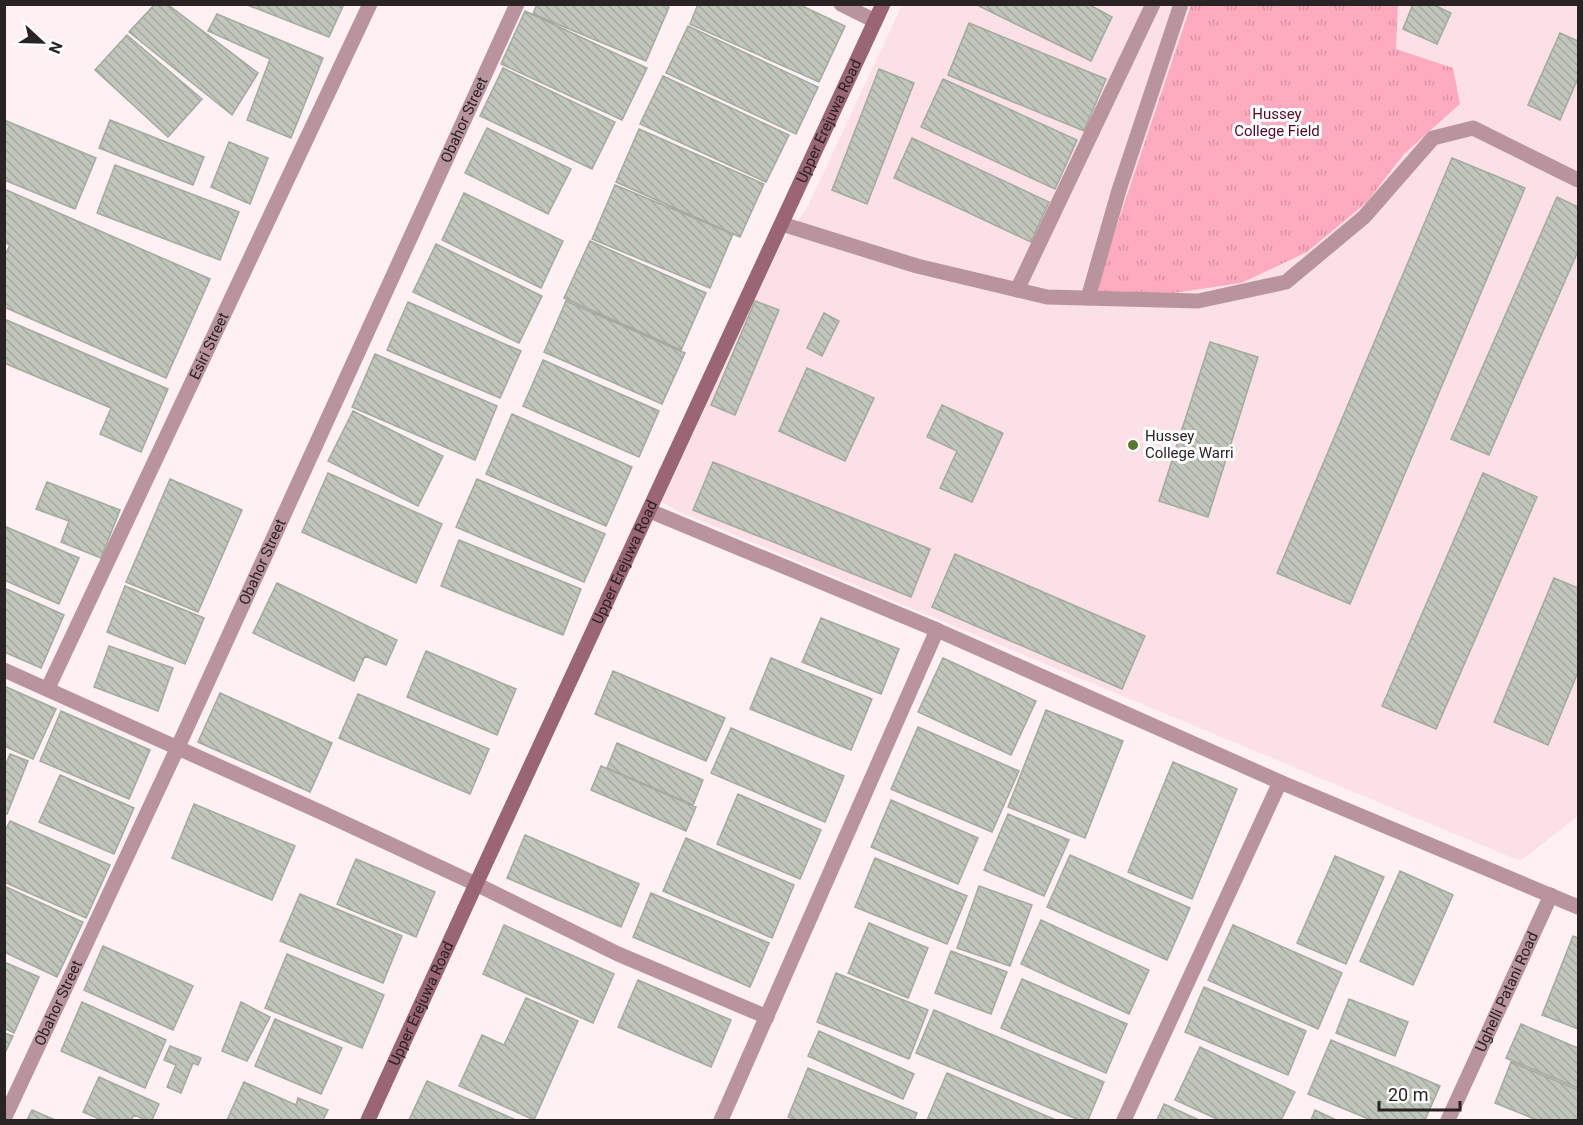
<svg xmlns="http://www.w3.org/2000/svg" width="1583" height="1125" font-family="Roboto,sans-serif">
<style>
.built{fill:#fbe0e6}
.park{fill:url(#park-tufts)}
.building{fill:url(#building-back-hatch);stroke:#a4aa9d;stroke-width:1.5}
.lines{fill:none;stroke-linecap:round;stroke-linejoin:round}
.lane{stroke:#ba949d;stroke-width:15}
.street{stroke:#ba949d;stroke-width:15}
.secondary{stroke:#9b6673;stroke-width:15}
.poi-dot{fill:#59782f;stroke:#fff;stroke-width:2}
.labels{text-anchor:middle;stroke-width:6;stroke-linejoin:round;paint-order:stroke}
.park-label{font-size:15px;fill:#520926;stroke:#fff}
.street-label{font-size:15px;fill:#292324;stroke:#fff}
.poi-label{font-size:15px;fill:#292324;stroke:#fff;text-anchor:start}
</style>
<defs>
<pattern id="park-tufts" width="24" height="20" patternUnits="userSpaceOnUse" patternTransform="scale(1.5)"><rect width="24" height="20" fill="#ffabbf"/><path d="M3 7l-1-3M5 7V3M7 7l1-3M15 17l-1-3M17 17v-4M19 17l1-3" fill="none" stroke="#db93a4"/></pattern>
<pattern id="building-back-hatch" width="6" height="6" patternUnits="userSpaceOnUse" patternTransform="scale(1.5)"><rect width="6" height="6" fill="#c0c6b9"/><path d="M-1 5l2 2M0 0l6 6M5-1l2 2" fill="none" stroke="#a5aa9f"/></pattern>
</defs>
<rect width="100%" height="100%" fill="#fff0f3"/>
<path class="built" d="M902,5H1578V816L1520,861L677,511L661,501L778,248L807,208Z"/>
<path class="park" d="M1191,5H1398L1396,49L1453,68L1460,104L1404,154L1367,202L1307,252L1241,283L1174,293H1094Z"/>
<path class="building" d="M155,4H167L258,73L232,115L129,32Z
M245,4H344L329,37Z
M537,4H663L669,7L646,61L533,14Z
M698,4H798L845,26L819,82L690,24Z
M1088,4L1112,17L1091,61L977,5Z
M1413,4H1432L1451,13L1437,44L1403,29Z
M525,11L647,68L622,120L501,64Z
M217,14L323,58L291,138L247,120L270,59L208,31Z
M969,23L1106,79L1084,131L948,75Z
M688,26L818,87L796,134L666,73Z
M1560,33L1578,41V78L1560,120L1528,105Z
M127,35L202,99L168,137L95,70Z
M503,68L615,122L592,169L480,116Z
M879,69L914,83L867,204L832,190Z
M663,76L789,135L766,182L640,124Z
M943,79L1077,140L1055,189L921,127Z
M4,120L96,158L75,209L4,180Z
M110,120L204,157L193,185L99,148Z
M487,128L571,169L548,214L465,173Z
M639,129L764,184L740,237L616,182Z
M912,138L1049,202L1031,242L894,178Z
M229,142L268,158L250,204L211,187Z
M1452,158L1525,188L1350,604L1277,573Z
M115,165L239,212L220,260L97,213Z
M615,185L733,234L710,288L592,239Z
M4,189L210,279L166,378L4,307V257L10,245L4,242Z
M464,193L563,241L541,288L442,240Z
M1557,197L1578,207V251L1489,455L1451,439Z
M590,241L706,293L681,350L564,298Z
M436,244L542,296L519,343L413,292Z
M566,301L685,353L662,404L544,352Z
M755,301L779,310L735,415L711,405Z
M408,302L521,351L500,398L387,350Z
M824,313L839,321L822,356L807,348Z
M4,319L168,389L141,452L100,434L111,408L4,363Z
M1210,342L1258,357L1208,517L1159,501Z
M375,354L497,406L475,460L352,407Z
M543,360L659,411L639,457L523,406Z
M807,368L874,398L845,461L779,431Z
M942,405L1003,433L972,502L940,488L957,451L927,437Z
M353,411L443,456L418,506L328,461Z
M512,414L632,467L606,526L486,474Z
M713,462L930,549L911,597L693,510Z
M328,473L442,524L416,583L302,532Z
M1483,473L1537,497L1436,729L1382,706Z
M170,479L242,510L198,612L126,582Z
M477,479L605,534L584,582L456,527Z
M47,482L120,510L101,558L61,542L69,521L36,509Z
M4,526L79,558L59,604L4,580Z
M459,540L581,589L563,635L441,586Z
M955,554L1145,636L1122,689L932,607Z
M1554,578L1578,588V672L1548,745L1494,722Z
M277,583L397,640L386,665L365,656L354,681L253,633Z
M125,586L204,618L185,664L107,632Z
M4,588L64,615L41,668L4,652Z
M821,618L899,649L881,694L802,662Z
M109,646L173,668L158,711L94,687Z
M426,651L516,689L497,735L407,697Z
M771,658L872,699L851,750L750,709Z
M943,658L1036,701L1011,755L918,712Z
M613,671L725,718L706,761L595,714Z
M4,686L56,709L33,759L4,746Z
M220,693L332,743L310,792L198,742Z
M358,694L489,749L470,794L339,738Z
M1046,710L1123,741L1085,838L1008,807Z
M61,711L150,750L129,799L40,761Z
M918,727L1019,771L992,832L891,789Z
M731,728L844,776L825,822L711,773Z
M617,743L703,780L693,805L607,768Z
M10,754L28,761L7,814L4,813V769Z
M1173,762L1237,789L1192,899L1128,872Z
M601,766L696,807L686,831L591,790Z
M60,775L134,808L114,854L39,822Z
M738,794L821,830L800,879L717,844Z
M891,800L978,838L958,884L871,847Z
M194,804L295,846L272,900L172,858Z
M1008,814L1069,840L1044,896L984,870Z
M10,821L110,865L86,918L4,882V833Z
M525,835L639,884L621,927L507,878Z
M686,838L794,885L772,938L663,891Z
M1070,855L1190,908L1167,960L1047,907Z
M1335,856L1384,877L1346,964L1297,943Z
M875,858L967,896L947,944L855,907Z
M356,859L435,892L416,937L337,904Z
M1400,871L1453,895L1413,985L1360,961Z
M4,886L83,922L57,977L4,952Z
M979,886L1032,905L1010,966L957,948Z
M651,893L769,943L750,987L633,937Z
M300,894L402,936L383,983L280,941Z
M1041,920L1149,970L1129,1014L1021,964Z
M869,923L928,948L908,998L848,973Z
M504,925L614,974L593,1023L483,974Z
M1233,925L1342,973L1318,1029L1208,980Z
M1573,936L1578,938V1029L1542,1015Z
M103,946L193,986L173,1030L84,990Z
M951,951L1007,972L991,1014L935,993Z
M287,954L384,995L362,1048L265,1008Z
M4,962L39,977L14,1033L4,1028Z
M836,973L928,1010L909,1059L817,1022Z
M1022,979L1127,1024L1106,1073L1001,1028Z
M638,980L731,1020L711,1067L618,1027Z
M1204,987L1306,1031L1288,1075L1185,1032Z
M526,998L578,1021L534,1120L459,1086L482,1035L504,1045Z
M1349,999L1408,1022L1395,1056L1336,1033Z
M82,1002L166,1040L145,1088L61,1051Z
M241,1002L270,1017L247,1061L222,1051Z
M934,1010L1104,1082L1088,1120H1079L916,1053Z
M275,1019L342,1048L321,1094L255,1066Z
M1521,1024L1578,1048V1088L1506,1058Z
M819,1031L914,1074L903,1099L808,1056Z
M4,1033L13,1036L4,1055Z
M1331,1040L1440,1086L1425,1120H1371L1308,1094Z
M170,1046L201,1058L198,1065L193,1063L181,1093L167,1087L176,1065L164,1060Z
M1200,1047L1295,1092L1281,1120H1219L1175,1100Z
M1511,1062L1578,1090V1120H1537L1495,1103Z
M808,1068L917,1113L914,1120H797L788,1117Z
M947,1073L1056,1120H927Z
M99,1077L159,1104L152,1120H146L134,1115L131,1120H102L83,1112Z
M427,1081L516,1120H409Z
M244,1082L296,1105L298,1098L328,1110L323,1120H227Z
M1164,1104L1199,1120H1157Z
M32,1110L55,1120H27Z
M1315,1110L1336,1120H1311Z"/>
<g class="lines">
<path class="lane" d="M782,224L917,266L1047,297L1198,301L1286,282L1364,217L1433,138L1473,128L1578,180"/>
<g class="street">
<path d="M841,4L875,21"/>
<path d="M1017,290L1153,4"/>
<path d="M1088,298L1119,190L1181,4"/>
<path d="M650,511L937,630L1280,782L1578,907"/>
<path d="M4,670L325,814L476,884L618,954L767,1017"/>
<path id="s1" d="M48,688L370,4"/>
<path id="s2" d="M4,1119L177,749L517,4"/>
<path d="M721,1120L937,630"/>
<path d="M1124,1120L1280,782"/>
<path id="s3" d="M1448,1120L1551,895"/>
</g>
<path class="secondary" id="s4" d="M368,1120L476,884L883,4"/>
</g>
<circle class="poi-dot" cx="1133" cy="445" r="6"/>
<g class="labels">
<g class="park-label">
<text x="1277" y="119">Hussey<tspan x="1277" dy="17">College Field</tspan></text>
</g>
<g class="street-label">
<text dy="5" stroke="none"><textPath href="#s2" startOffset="1100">Obahor Street</textPath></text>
<text dy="5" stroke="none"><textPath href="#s4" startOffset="1100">Upper Erejuwa Road</textPath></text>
<text dy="5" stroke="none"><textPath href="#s1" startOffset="378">Esiri Street</textPath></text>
<text dy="5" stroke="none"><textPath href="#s2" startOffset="614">Obahor Street</textPath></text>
<text dy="5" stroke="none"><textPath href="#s4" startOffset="614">Upper Erejuwa Road</textPath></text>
<text dy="5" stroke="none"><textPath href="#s3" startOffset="141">Ughelli Patani Road</textPath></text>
<text dy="5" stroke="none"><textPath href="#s4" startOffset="128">Upper Erejuwa Road</textPath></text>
<text dy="5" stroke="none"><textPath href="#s2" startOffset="128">Obahor Street</textPath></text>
</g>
<g class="poi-label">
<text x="1145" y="441">Hussey<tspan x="1145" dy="17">College Warri</tspan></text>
</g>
</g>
<rect width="1583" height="1125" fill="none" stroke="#292324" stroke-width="12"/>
<g transform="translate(42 42) rotate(112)" stroke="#ffffff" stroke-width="4.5" paint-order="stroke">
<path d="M0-4.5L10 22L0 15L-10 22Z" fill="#292324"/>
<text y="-9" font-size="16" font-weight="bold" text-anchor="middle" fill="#292324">N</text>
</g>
<path d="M1379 1101v9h81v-9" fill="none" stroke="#292324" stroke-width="3"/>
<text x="1388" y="1101" font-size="18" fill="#292324" stroke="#ffffff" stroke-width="4.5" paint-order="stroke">20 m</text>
</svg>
